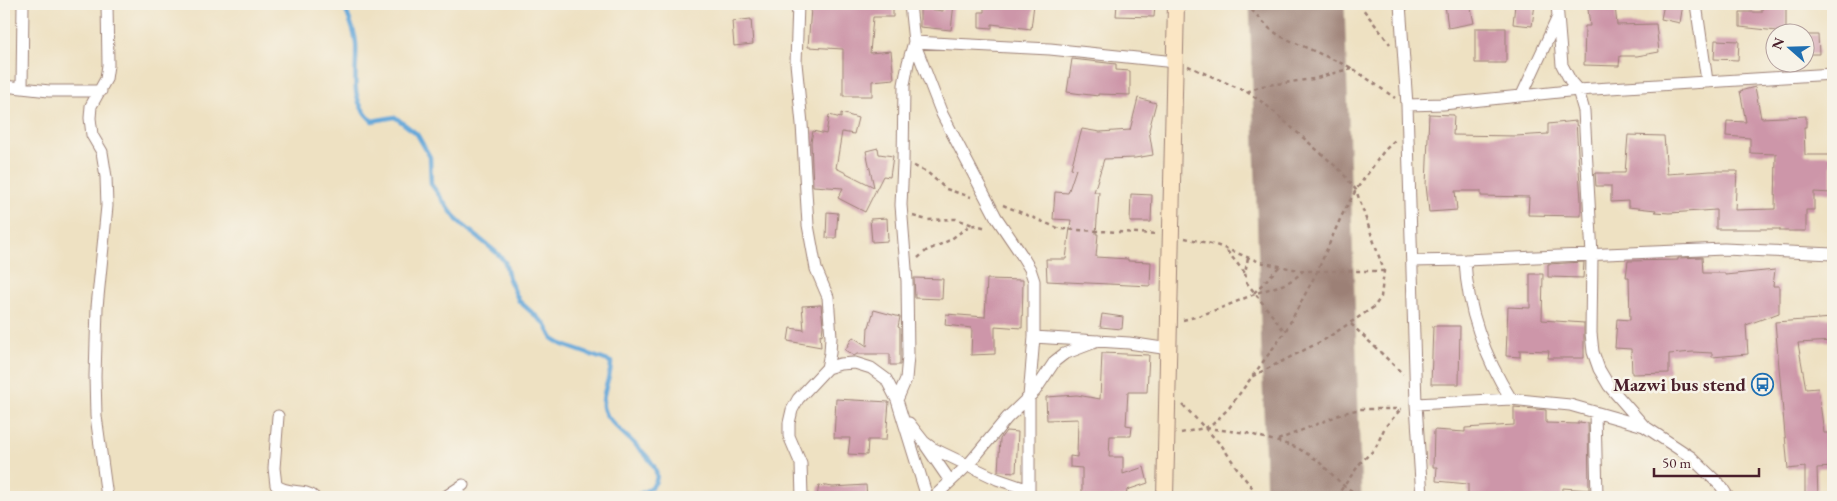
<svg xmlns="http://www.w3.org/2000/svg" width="1837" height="501" font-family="'EB Garamond',serif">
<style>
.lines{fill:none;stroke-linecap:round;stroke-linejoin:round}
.stream{stroke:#65a7d9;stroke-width:4.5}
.runway{stroke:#9c8076;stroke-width:95}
.building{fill:#cd96a9}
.street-casing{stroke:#9c8076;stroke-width:13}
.secondary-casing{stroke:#9c8076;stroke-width:18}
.path{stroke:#9c8076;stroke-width:2.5;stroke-dasharray:4 4;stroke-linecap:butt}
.street{stroke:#fff;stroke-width:11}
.secondary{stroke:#fbe6c4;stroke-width:16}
.labels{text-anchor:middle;stroke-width:5;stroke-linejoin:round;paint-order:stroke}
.poi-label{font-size:19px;font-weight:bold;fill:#4a1f2b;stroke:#f7f3e8;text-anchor:end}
</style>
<rect width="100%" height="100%" fill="#f7f3e8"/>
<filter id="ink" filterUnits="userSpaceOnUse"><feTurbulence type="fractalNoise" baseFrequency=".02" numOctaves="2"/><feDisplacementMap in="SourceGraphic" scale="10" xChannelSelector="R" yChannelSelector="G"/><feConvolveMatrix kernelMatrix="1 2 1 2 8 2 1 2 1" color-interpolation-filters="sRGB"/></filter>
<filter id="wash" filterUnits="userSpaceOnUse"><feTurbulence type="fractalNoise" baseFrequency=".0096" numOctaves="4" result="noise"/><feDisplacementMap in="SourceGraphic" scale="20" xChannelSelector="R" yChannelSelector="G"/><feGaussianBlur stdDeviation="1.12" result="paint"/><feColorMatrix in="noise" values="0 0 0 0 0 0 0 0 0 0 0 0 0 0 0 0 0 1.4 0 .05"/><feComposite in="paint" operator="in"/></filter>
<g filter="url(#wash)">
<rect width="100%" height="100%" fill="#eee1c2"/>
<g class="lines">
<path class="stream" d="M337,4L345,8C349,19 355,31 356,43C358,73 347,97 372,121L395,117L417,134L430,157L431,184L457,220L497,253L505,262L509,279L519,301L545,324L553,339L563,345L611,362C612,376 601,392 603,407C606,428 668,460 655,483C651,490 639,494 632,497"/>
<path class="runway" d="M1297,4L1314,497"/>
</g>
<g id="blocks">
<path class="building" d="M833,4H893V17H873L870,53L891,51L894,79L872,81V96H843V49L808,47L811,8H833Z
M943,4H954L951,30L920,27V8L943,11Z
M984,4H1034L1031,29L992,24V28L979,27V12H984Z
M1117,4H1155L1154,17L1116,16Z
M1445,4H1470L1474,23L1448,28Z
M1515,4H1535L1532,26L1513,24Z
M1664,4H1683L1680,23L1661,19Z
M1762,4H1786V32L1740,27V12H1762Z
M1615,6L1617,25L1656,24L1659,52L1637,56H1620L1619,66L1584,65L1585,26H1590L1588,9Z
M751,19L753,44L734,46L732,21Z
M1475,28H1506V63H1475Z
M1804,35H1818L1819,54H1804Z
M1715,40L1739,41L1738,60L1714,59Z
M1072,59L1116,64V70L1130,71V95L1098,94V96L1067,92Z
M1755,87L1761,118L1806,116V127H1804L1805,155H1831V193L1814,192V210H1806V231H1780V229H1716V210L1669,213L1655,212L1656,210L1628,207V201L1611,202V186H1596L1595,173H1625L1628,135L1664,136L1667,174L1711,171H1737L1735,210L1775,209L1776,154L1750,153V138L1726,136L1727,121L1746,122L1740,91Z
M1138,98L1156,103L1149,130L1153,155L1135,158L1104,159L1094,192H1099L1096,234H1098L1096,257L1128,259V261L1151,262L1150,286L1047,281L1046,259H1066L1071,220L1053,219L1055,192L1068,193L1076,169L1071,168L1082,129L1100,132L1130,130Z
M841,113L858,118L854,134L842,132L836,168L874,187L866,151L878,148L879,154L893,156L890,177L883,176L865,212L838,198L843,188L813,186L811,142L813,131L826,134L829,115L841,118Z
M1429,114L1454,115L1453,135L1516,136L1548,134V124L1576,121L1581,201V216L1528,215L1529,197L1481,196V191H1455L1457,210L1429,212L1426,185Z
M1131,194L1152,195L1151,222H1130Z
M827,212L838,213L836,238H826Z
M887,218L888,241L872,242L870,219Z
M1702,257L1703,273H1725V275L1775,270L1773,286H1779V313L1746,325L1748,354L1712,357V353L1693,352L1669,354V373L1632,374L1631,349L1615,348L1617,319L1630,320L1629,277H1626L1628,261L1678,260V258Z
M1584,262L1583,278L1548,277V264Z
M1530,274H1543L1542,320L1584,323V358H1548L1549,351L1520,350V357L1506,356L1508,307L1530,308Z
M914,278L943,279L942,299L915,298Z
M987,279L1023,280L1022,328L995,326V354L971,355L972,328L945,325L946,314L985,317Z
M821,305L823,326L822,335L820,334L821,347L788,341L790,328L804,330L802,306Z
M874,310L900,317L898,327L900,328V365H890V354H857L854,356L845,350L853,337L867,346L868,327H869Z
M1102,314L1123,317L1122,329L1100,327Z
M1833,318V341L1798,343L1806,389L1818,388L1824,433H1833V467L1817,468L1818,497H1805V467L1788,469L1775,322Z
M1433,326H1460L1459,384H1431Z
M1102,353L1149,355L1147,392H1128L1126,425L1132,426L1131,436H1110L1109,457H1123V474L1144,467L1148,483L1127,490L1126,497H1082V468L1070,467V456L1077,457L1078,419L1047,420L1046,397L1077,395L1100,399Z
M836,399L889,402L886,440H868L867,455L848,454L850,438H834Z
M1514,407L1546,410V423L1578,424V422L1588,423L1589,490L1563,488L1562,497H1468V484L1436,481L1437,467H1433L1434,430L1465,432V428L1514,425Z
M1006,431L1018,432L1016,472L998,471L1000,439Z
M819,485L833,487L866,485L867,497H817Z"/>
</g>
</g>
<g filter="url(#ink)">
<use href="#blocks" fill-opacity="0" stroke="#9c8076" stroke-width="1"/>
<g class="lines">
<defs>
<path id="street" d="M798,4L796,63L802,124L808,225L816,269L828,297L831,337L830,353L827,368L798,399L792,410L789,423V436L801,464L802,497
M910,4L914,42L942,114L996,217L1021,254L1030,269L1034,281V337L1029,397V497
M1400,4L1407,105L1416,404L1422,497
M1557,4L1562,65L1571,82L1578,90L1584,111L1592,255L1591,333L1593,352L1599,369L1609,386L1644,426
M1696,4L1707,81
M4,86L49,91H101
M22,88L23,4
M1522,95L1557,19
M1407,105L1443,104L1578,90L1833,74
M1465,260C1467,309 1485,358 1511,399
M1412,261L1465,260L1724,249L1833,254
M1034,337L1129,343L1169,349
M827,368L840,364L855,363L871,368L886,379L897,400L927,497
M897,400L906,379L908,356L907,281L901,205L903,163L904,85L908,63L914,42L1050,49L1175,62
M1416,404L1511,399L1539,402L1570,405L1644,426L1691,457L1721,486L1728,497
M1595,412L1597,497
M278,416L274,468L276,485C287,495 304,488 314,497
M909,423L924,442L932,448L997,479L1029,490
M926,446L950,481
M107,497L96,416L95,376L97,307L107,206L106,177L102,152L92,135L90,118L91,106L106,79L108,65L107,4
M445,497L463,485
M934,497L968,465L1007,418L1035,391L1055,361L1064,354L1098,341"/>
<path id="secondary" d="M1165,497L1176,4"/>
</defs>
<use href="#street" class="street-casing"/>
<use href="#secondary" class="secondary-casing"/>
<path class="path" d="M1246,4L1270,29L1280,36L1352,68L1395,98
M1359,4L1390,44
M1188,66L1247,92L1265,104L1341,171L1356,190L1384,271L1381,297L1374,307L1324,340L1251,377
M1247,92L1261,86L1313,79L1352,68
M914,166L927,172L946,189L971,197
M1003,205L1060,229L1158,234
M913,216L927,220L956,219L973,225
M1185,238L1216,245L1260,262L1303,271H1384
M1227,251L1245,273
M918,258L926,251L950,240L969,226L975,225L987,228
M1248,258L1245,273L1247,283L1285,332
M1254,293L1279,267
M1183,320C1209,314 1233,303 1257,293C1275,286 1289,286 1303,271
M1351,324L1403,374
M1183,405L1222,446L1241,474L1260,497
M1206,428L1247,433L1296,447L1317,460L1344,486L1362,497
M1181,433L1204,428L1213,424L1229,408L1285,332L1317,272L1341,217L1356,190L1384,151L1396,139
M1278,440L1344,413L1360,409H1401
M1336,497L1361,462L1375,449L1385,427L1401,409"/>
<use href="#street" class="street"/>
<use href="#secondary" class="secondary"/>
</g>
</g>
<defs>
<symbol id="bus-ring" viewBox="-11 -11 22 22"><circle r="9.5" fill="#f7f3e8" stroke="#1f6fb2" stroke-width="1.5"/><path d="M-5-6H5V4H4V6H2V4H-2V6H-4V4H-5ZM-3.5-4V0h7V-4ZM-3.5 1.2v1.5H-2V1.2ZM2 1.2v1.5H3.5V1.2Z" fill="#1f6fb2"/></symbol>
</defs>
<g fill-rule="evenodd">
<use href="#bus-ring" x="1750" y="372" width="25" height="25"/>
</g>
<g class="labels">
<g class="poi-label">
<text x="1746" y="391">Mazwi bus stend</text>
</g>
</g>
<rect width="1837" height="501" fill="none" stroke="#f7f3e8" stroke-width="20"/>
<g transform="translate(1790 48) rotate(290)"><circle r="24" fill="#f7f3e8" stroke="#b29e9c"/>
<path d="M0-4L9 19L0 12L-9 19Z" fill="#1f6fb2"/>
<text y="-8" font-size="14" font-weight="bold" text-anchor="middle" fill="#4a1f2b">N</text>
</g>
<path d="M1654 468v8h105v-8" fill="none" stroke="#4a1f2b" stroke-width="2.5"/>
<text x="1662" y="468" font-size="15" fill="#4a1f2b" stroke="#f7f3e8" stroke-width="4" paint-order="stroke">50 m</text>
</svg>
